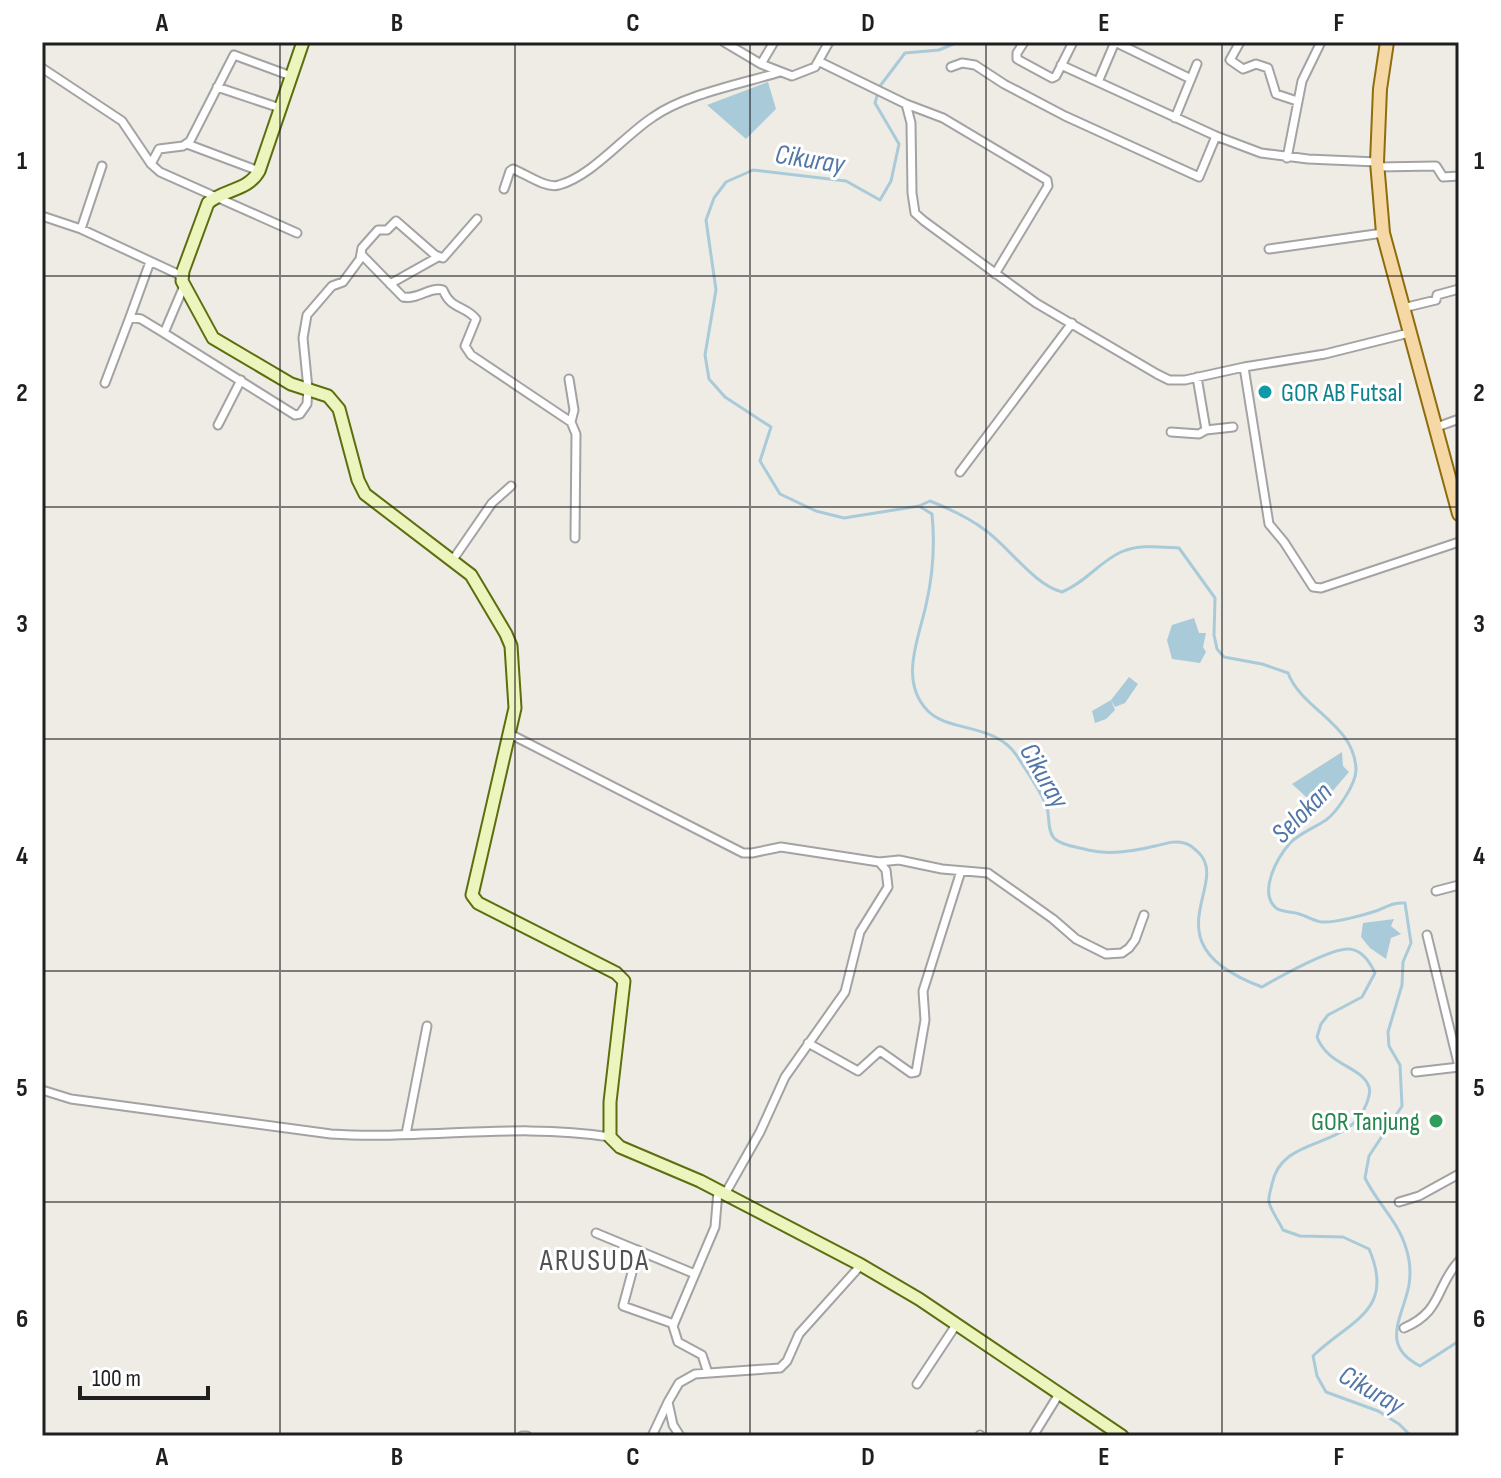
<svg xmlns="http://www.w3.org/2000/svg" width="1501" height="1478" font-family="'Sofia Sans Condensed',sans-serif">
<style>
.water{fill:#a9cad9}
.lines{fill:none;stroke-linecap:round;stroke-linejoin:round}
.stream{stroke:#a9cad9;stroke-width:3}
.street-casing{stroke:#a3a3a3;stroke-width:11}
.secondary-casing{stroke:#5c6e0d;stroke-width:15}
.primary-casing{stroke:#8e6d0c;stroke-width:16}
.street{stroke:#fff;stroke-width:7}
.secondary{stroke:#edf5be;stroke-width:11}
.primary{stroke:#f5d8a5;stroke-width:12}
.grid{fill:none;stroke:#1f1f1f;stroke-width:2;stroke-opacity:0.55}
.culture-dot{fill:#0f9aa8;stroke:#fff;stroke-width:3}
.leisure-dot{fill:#2e9e5b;stroke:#fff;stroke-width:3}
.labels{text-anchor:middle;stroke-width:6;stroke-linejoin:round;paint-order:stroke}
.culture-label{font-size:26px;fill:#0d838f;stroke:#fff;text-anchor:start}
.leisure-label{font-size:26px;fill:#27864d;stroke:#fff;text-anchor:end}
.water-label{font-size:28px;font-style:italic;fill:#5276a7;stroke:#fff}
.quarter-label{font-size:30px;letter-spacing:2px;fill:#525252;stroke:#fff}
.neatline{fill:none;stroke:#1f1f1f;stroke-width:3}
.grid-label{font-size:26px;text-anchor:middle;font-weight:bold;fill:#1f1f1f}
</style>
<rect width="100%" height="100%" fill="#efece6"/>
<path class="water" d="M768,82L776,109L746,139L707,105Z
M1194,618L1199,633H1206L1203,647L1206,652L1200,663L1172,659L1167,640L1172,625Z
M1129,677L1138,684L1125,703L1115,707L1111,700L1115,710L1106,719L1095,723L1092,711L1111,700Z
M1342,752L1343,766L1349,772L1318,808L1292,784Z
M1394,919L1391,926L1401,934L1391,938L1386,959L1370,948L1361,937L1363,923Z"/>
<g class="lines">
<path class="stream" d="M958,42L939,50L905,53L880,86L875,103L899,144L891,181L880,200L846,181L753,170L726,182L714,198L706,220L716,290L705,355L709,379L725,397L771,427L760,461L780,494L816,511L844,518L919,506L932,514C935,544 933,575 926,605C919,638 899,680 927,710C948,733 995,722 1017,756C1027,772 1041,790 1047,808C1050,818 1047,830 1054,838C1062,846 1078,847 1088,850C1108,855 1135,851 1155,846C1165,844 1174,840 1184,843C1190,844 1195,849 1199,853C1231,885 1146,944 1262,987C1279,977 1331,948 1349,949C1362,950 1370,962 1375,973L1362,997L1328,1015L1321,1024L1317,1037C1328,1066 1362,1066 1369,1087C1371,1092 1368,1100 1366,1105C1348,1151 1282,1134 1272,1184C1271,1189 1268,1197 1269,1202C1271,1211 1279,1221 1283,1230L1300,1236L1343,1237L1369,1249C1396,1311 1350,1320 1313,1356L1317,1376L1326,1392L1378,1411L1399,1424L1411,1436
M919,506L930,501C950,509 968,517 985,530C1009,547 1034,585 1062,592C1085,583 1099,562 1121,552C1139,544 1160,547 1179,548L1215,598L1214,635L1217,649L1224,657L1262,664L1288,673C1302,710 1355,724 1356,770C1356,784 1337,812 1326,820C1314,828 1300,833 1290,843C1277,858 1258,892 1276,908C1283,913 1292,911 1299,914C1307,916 1314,921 1322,922C1335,923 1364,915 1376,911C1387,907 1393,902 1405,903L1411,943L1403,962L1402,985L1388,1032L1389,1046L1400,1065L1402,1106L1369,1156L1365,1178C1377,1203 1398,1221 1406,1248C1410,1260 1411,1272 1409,1285C1403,1317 1379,1345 1420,1366L1459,1341"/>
<defs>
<path id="street" d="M724,42L761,64L792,76L815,67L829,42
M1024,42L1017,53V59L1052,78L1056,76L1073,42
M1240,42L1230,60L1243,69L1256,64L1268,68L1276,94L1297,101
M820,62L906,104L911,123L912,193L915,213L924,221L1036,303L1157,374L1169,380H1185L1244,367L1325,354L1409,333
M761,64L774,42
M1061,65L1216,136L1261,153L1308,159L1377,162
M951,67L962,63L975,65L1004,84L1065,116L1199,177L1216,136
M42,68L122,121L151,164L160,172L297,233
M1098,82L1115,42L1191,79
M217,87L280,108
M906,104L943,118L1047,180L1048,186L995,274
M1175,118L1197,64
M187,144L259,171
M1287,158L1302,81L1321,42
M151,164L159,149L183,146L190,141L234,55L291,76
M1377,167L1436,166L1443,177L1459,176
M504,189L510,171L513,169C526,174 546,189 559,185C592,176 624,136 653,117C686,94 741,84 780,72
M42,216L81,229L182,276
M81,229L102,166
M1269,249L1383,233
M361,254L403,297C418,300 430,286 443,290C451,310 465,305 476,319L465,346L471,355L571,422L576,434L575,538
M390,284L438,257
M1403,308L1436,300L1437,295L1459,289
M130,317L150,262
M164,333L295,415L300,414L307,404L308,389L303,338L307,315L332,286L343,282L360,259L362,248L378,230H387L396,221L435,255L443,258L477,219
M1244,367L1269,524L1284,542L1313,587L1321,588L1459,542
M569,379L574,410L571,422
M105,383L130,317L141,319L164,333L184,286
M218,425L241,380
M1437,427L1459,419
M1206,430L1233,427
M1171,432L1199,434L1206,430L1197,377
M960,472L1072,323
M452,561L492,503L511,486
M510,734L743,853H752L781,847L879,862L899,860L942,869L988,873L1053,919L1076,939L1106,954L1122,953L1129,948L1135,940L1144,915
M1436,891L1459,885
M1427,935L1459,1067
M808,1043L858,1071L880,1051L911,1073L916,1072L925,1020L923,991L961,871
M1416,1072L1459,1067
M42,1090L71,1099L331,1134C423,1140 518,1122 610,1137
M406,1134L427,1026
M725,1194L760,1132L785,1077L845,992L860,932L888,887L886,870L879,862
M1399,1202L1419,1196L1459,1174
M596,1233L695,1274
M638,1250L623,1306L674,1324
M1404,1328C1443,1311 1435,1287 1459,1261
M708,1373L702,1355L678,1342L673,1326L715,1227L718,1191
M917,1384L956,1325
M980,1435L981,1436
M522,1436H527
M652,1436L668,1402
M680,1436L673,1425L668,1402L679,1383L695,1374L780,1368L787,1361L799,1334L861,1265
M1033,1436L1059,1394"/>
<path id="secondary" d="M303,42L259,171C248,191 224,189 208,203L183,271L182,281L213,338L291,384L328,396L339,409L358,480L365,494L471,575L506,634L511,646L515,708L472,895L478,903L616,973L624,981L610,1102V1137L620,1147L700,1181L861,1265L919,1299L1122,1436"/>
<path id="primary" d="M1387,42L1380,89L1377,162L1383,233L1459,514"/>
</defs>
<use href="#street" class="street-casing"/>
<use href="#secondary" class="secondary-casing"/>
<use href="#primary" class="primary-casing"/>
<use href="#street" class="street"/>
<use href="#secondary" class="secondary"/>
<use href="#primary" class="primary"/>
</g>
<path class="grid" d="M280,42V1436M515,42V1436M750,42V1436M986,42V1436M1222,42V1436M42,276H1459M42,507H1459M42,739H1459M42,971H1459M42,1202H1459"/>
<circle class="culture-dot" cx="1265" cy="392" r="8"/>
<circle class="leisure-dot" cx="1436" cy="1121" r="8"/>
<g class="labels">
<g class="culture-label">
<text x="1281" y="401">GOR AB Futsal</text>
</g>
<g class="leisure-label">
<text x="1420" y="1130">GOR Tanjung</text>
</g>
<g class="water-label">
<text transform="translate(810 158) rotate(9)" y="10">Cikuray</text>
<text transform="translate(1045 775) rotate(60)" y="10">Cikuray</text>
<text transform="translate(1301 812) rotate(-45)" y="10">Selokan</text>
<text transform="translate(1372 1389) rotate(30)" y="10">Cikuray</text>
</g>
<g class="quarter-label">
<text x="595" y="1270">ARUSUDA</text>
</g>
</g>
<rect width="1501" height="1478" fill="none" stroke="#ffffff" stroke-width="88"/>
<path d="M80 1386v12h128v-12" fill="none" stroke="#1f1f1f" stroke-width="4"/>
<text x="92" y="1386" font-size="24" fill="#1f1f1f" stroke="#ffffff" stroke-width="6" paint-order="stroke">100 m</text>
<rect x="44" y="44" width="1413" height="1390" class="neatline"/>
<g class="grid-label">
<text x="162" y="31">A</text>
<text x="397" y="31">B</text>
<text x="633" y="31">C</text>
<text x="868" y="31">D</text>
<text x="1104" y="31">E</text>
<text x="1339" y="31">F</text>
<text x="22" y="169">1</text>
<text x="1479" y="169">1</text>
<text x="22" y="401">2</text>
<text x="1479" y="401">2</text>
<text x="22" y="632">3</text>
<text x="1479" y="632">3</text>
<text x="22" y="864">4</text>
<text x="1479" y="864">4</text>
<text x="22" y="1096">5</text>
<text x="1479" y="1096">5</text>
<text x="22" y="1327">6</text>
<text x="1479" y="1327">6</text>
<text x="162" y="1465">A</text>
<text x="397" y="1465">B</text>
<text x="633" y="1465">C</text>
<text x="868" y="1465">D</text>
<text x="1104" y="1465">E</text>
<text x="1339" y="1465">F</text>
</g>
</svg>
